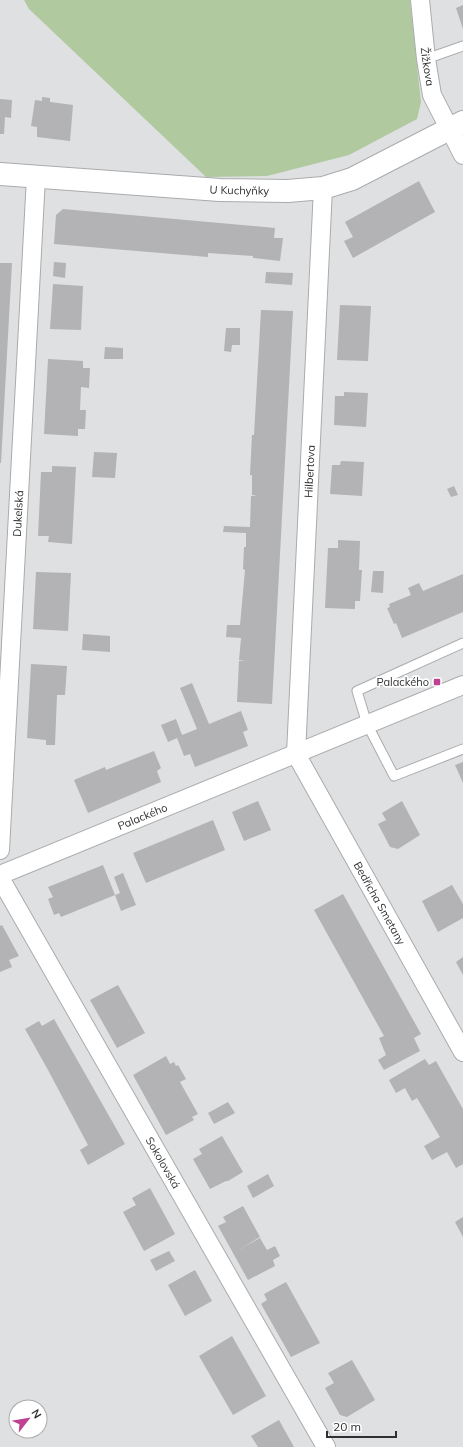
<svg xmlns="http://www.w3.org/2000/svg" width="463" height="1447" font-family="Mulish,sans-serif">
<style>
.green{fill:#b0c99f}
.building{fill:#b3b2b4}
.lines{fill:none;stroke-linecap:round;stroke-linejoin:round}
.lane-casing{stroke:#aaabad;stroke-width:11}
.street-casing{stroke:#aaabad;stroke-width:20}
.secondary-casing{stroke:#aaabad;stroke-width:24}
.lane{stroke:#fff;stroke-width:9}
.street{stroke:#fff;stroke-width:18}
.secondary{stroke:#fff;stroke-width:22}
.poi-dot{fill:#bf4292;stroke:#fff;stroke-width:1.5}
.labels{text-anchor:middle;stroke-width:3.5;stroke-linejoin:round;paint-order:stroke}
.street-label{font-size:11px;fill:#2f3031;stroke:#fff}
.poi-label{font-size:11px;fill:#2f3031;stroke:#fff;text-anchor:end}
</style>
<rect width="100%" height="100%" fill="#dfe0e2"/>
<path class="green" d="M24,0H410L421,102L417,119L349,155L267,176L206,177L29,9Z"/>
<path class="building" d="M463,5V29L456,8Z
M42,97L50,98V102L73,105L70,141L37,137V127L31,126L35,100L42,101Z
M0,99L12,100L11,118L5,117L4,134H0Z
M419,181L435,212L353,258L344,241L353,237L345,222Z
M63,209L275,228L274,238H283L280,261L253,258V256L208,253V257L54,244L56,215Z
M54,262L66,263L65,278L53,276Z
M0,263H12L1,463H0Z
M266,272L293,273L292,285L265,283Z
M53,284L83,286L81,330L50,329Z
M340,305L371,306L368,361L337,360Z
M261,310L293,311L272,704L237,702L239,661H245L239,660L241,638L226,637L227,625H240L245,570L243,569L244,547H246V533L223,532L224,526L250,527L251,496H257L252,495V475H250L252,435H254Z
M226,328H240V345H232L231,352L224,351Z
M105,347L123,348V359H104Z
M48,359L83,361V368H90L89,388L81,387L80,410H86L85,429H78V436L44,434Z
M344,392L368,393L366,427L334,425L335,396H344Z
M94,452L117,453L115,478L92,477Z
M341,461L364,462L362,496L330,494L332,465H340Z
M52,466L76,467L72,544L48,542L49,536H38L41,472H52Z
M454,486L458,495L451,497L447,489Z
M338,540L360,541L359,570H362L360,601H355V609L325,608L328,548H338Z
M373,571H384L383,593L371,592Z
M36,572L71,573L68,631L33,629Z
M463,574V612L402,638L396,623L394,624L387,608L390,607L389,604L411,595L408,588L419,583L423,591Z
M83,634L110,636V652L82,650Z
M31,664L67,666L65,695H57L55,745H46V740L27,738Z
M192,683L209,724L241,711L248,730L243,732L248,746L195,767L190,754L184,756L177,738L168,742L161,725L176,719L182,735L197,729L180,688Z
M154,751L161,768L157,771L161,782L88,813L74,780L105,767L106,770Z
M463,762V783L455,765Z
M258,801L271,830L244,841L232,812Z
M402,801L420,835L398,849L390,847L378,824L386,820L382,813Z
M213,820L225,850L146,883L133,853Z
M103,865L115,895L61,917L59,913L54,915L48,899L53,897L48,887Z
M123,873L136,905L121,911L115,895L120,893L114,877Z
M452,885L463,904V918L438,932L422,901Z
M343,894L421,1034L414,1038L420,1051L384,1070L378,1060L386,1055L379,1038L384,1036L314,910Z
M2,925L19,956L9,960L12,967L0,972V926Z
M463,957V975L456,962Z
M118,985L145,1033L117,1048L90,1000Z
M54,1019L125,1144L88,1165L80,1150L88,1145L48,1070L25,1029L39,1021L42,1026Z
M166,1056L170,1064L174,1062L176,1066L178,1065L186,1079L180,1082L198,1114L192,1117L194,1120L166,1135L133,1075Z
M425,1059L429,1065L436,1061L463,1109V1164L456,1168L447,1152L432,1160L424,1146L440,1137L417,1098L412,1101L405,1088L396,1093L389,1080Z
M228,1102L235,1113L214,1124L208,1113Z
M222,1136L243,1172L228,1181H226L210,1189L193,1159L202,1154L199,1149Z
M268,1174L274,1186L253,1198L247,1186Z
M150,1188L175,1234L144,1251L123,1212L136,1205L132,1198Z
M243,1206L260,1237L240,1249L260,1238L267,1250L275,1246L280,1256L273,1260L275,1266L248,1280L218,1226L226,1222L223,1217Z
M463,1217V1237L455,1222Z
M169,1251L175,1261L156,1271L150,1260Z
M195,1270L212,1301L185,1316L168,1285Z
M286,1282L320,1343L291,1357L261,1304L267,1300L264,1294Z
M232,1336L266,1396L233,1415L199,1356Z
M352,1360L375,1400L347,1417L340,1415L325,1388L334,1383L328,1373Z
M279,1420L294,1447H258L251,1436Z"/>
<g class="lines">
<defs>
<path id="lane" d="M426,59L463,46
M463,643L357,691L367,724L394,776L463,749"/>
<g id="street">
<path id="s1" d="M420,0L426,59L432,95L463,155"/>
<path id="s2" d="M296,754L323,188"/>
<path id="s3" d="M296,754L463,1052"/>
<path id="s4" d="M0,850L36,177"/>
<path id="s5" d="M0,875L463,685"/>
<path id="s6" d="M0,878L326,1447"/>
</g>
<g id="secondary">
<path id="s7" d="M0,174L220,190L288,191L323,188L352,179L463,122"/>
</g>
</defs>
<use href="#lane" class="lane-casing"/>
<use href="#street" class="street-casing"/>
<use href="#secondary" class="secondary-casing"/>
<use href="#lane" class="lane"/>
<use href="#street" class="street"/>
<use href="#secondary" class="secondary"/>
</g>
<rect class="poi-dot" x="433" y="678" width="8" height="8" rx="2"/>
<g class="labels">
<g class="street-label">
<text dy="4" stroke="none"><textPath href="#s1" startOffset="67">Žižkova</textPath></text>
<text dy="4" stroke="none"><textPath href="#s7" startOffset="240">U Kuchyňky</textPath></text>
<text dy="4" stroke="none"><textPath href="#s2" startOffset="283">Hilbertova</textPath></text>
<text dy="4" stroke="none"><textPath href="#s4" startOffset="337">Dukelská</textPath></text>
<text dy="4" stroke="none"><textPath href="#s5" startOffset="154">Palackého</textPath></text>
<text dy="4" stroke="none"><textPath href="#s3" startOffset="171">Bedřicha Smetany</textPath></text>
<text dy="4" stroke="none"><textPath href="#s6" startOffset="328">Sokolovská</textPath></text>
</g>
<g class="poi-label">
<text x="429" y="686">Palackého</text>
</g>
</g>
<g transform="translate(28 1419) rotate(59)"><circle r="19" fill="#ffffff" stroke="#acacad"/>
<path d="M0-3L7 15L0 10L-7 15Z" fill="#bf4292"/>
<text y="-6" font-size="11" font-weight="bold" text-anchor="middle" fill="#2f3031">N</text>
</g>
<path d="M327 1431v6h69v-6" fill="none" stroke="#2f3031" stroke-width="2"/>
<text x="333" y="1431" font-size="12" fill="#2f3031" stroke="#ffffff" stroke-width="3" paint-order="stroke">20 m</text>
</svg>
